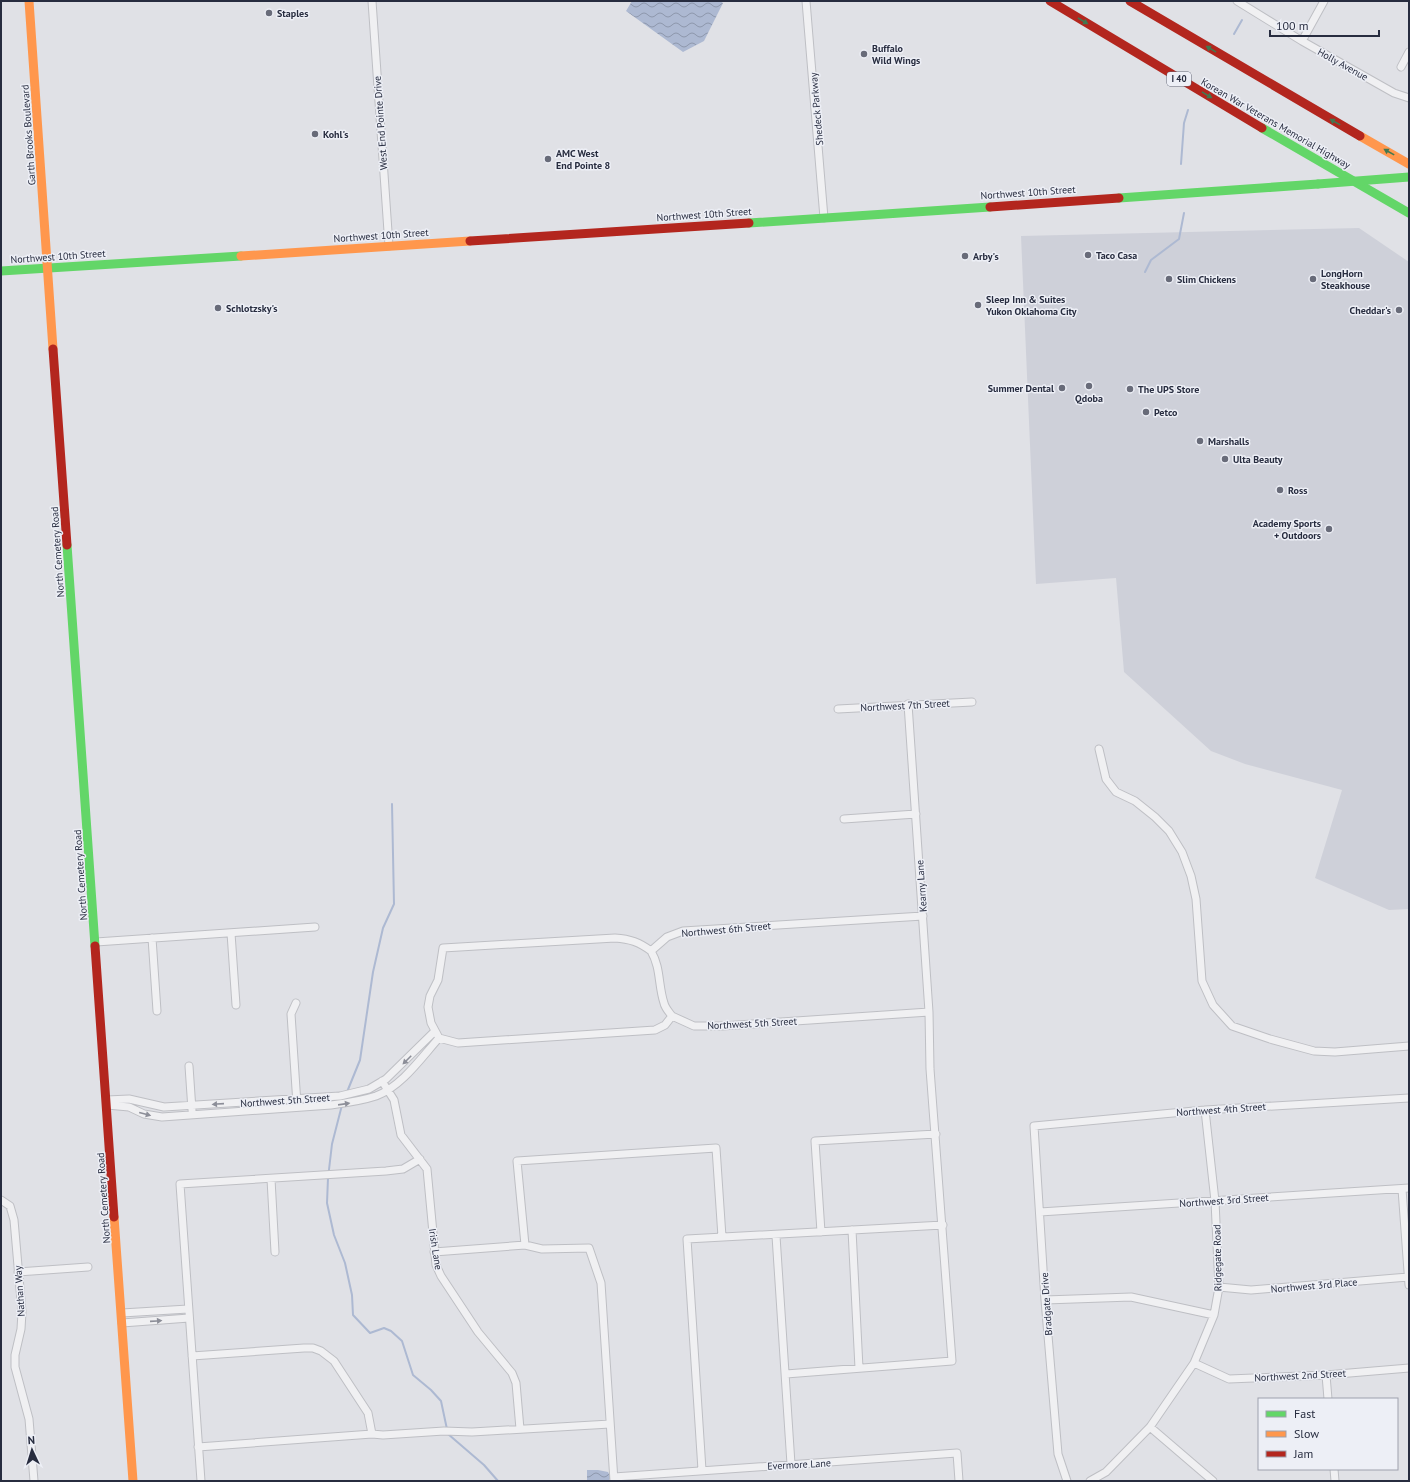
<svg xmlns="http://www.w3.org/2000/svg" width="1410" height="1482" font-family="'PT Sans',sans-serif">
<style>
.built{fill:#ced0d9}
.water{fill:url(#water-waves)}
.lines{fill:none;stroke-linecap:round;stroke-linejoin:round}
.stream{stroke:#adb9d2;stroke-width:2}
.street-casing{stroke:#bebfc4;stroke-width:9}
.street{stroke:#f0f0f2;stroke-width:7}
.fast{stroke:#63d668;stroke-width:9}
.slow{stroke:#ff974d;stroke-width:9}
.jam{stroke:#b3261e;stroke-width:9}
.fast-bridge{stroke:#63d668;stroke-width:9}
.oneway{fill:#427851}
.oneway2{fill:#8c8e98}
.poi-dot{fill:#686b79;stroke:#edeff6;stroke-width:1.5}
.labels{text-anchor:middle;stroke-width:3;stroke-linejoin:round;paint-order:stroke}
.shield{fill:#edeff6;stroke:#626676;stroke-width:1}
.shield-label{font-size:9px;font-weight:bold;fill:#272c3f}
.poi-label{font-size:10px;font-weight:bold;fill:#272c3f;stroke:#edeff6;text-anchor:start}
.street-label{font-size:10px;fill:#272c3f;stroke:#edeff6}
</style>
<defs>
<pattern id="water-waves" width="16" height="10" patternUnits="userSpaceOnUse"><rect width="16" height="10" fill="#adb9d2"/><path d="M0 5q4-4 8 0t8 0" fill="none" stroke="#8d97ac"/></pattern>
</defs>
<rect width="100%" height="100%" fill="#e0e1e6"/>
<path class="built" d="M1359,228L1409,262V909L1389,910L1315,878L1342,790L1245,764L1211,751L1124,672L1116,578L1036,584L1021,236Z"/>
<path class="water" d="M632,1H720L723,3L704,41L683,52L626,11Z
M587,1470H598L608,1472L611,1478L608,1481H587Z"/>
<g class="lines">
<path class="stream" d="M1234,34L1242,20
M1181,164L1184,123L1188,110
M1145,272L1151,260L1179,239L1184,213
M347,1092L360,1060L373,972L383,928L394,904L392,804
M342,1105L332,1144L328,1178L327,1203L334,1235L345,1263L352,1295L353,1315L370,1333L384,1328L391,1331L402,1341L413,1375L431,1390L441,1401L448,1434L484,1465L498,1481"/>
<defs>
<path id="street" d="M372,1L389,246
M806,1L824,218
M1237,1L1302,41L1394,93L1409,98
M1302,41L1324,1
M1401,67L1409,52
M838,709L972,702
M1099,749L1106,779L1116,792L1135,801L1155,817L1169,831L1182,852L1191,876L1196,899L1202,981L1213,1005L1232,1026L1270,1039L1314,1051L1335,1052L1409,1046
M844,819L916,814
M923,916L683,931L667,937L651,951C639,942 630,939 615,938L443,948L438,980L430,996L428,1007L431,1023L439,1038L458,1043L655,1030L665,1025L672,1016L694,1026H722L929,1012
M231,933L236,1005
M152,938L157,1011
M96,942L315,927
M651,951C661,968 658,985 664,1003C665,1008 669,1012 672,1016
M296,1003L291,1014L297,1104
M189,1066L192,1110
M382,1081L394,1100L401,1135L427,1169L436,1265L441,1276L478,1332L512,1373L516,1383L520,1429
M107,1100L129,1099L164,1107L340,1096L369,1089L386,1079L434,1032
M107,1105L129,1107L144,1114L162,1117L331,1105C346,1103 361,1101 376,1096C402,1086 421,1058 439,1038
M271,1179L275,1252
M1402,1189L1409,1285
M1,1200L10,1206L14,1220L22,1312L21,1329L15,1355V1367L29,1419L34,1481
M1040,1212L1409,1188
M852,1230L859,1368
M821,1232L815,1141L936,1134
M776,1236L791,1464
M525,1245L517,1161L716,1148L722,1237
M434,1252L525,1245L542,1249L589,1248L601,1283L614,1481
M18,1272L88,1267
M1219,1287L1251,1290L1408,1277
M1045,1300L1131,1297L1214,1315
M122,1313L188,1309
M122,1323L189,1318
M192,1356L304,1348H313L321,1351L334,1361L368,1413L372,1434L198,1447
M1194,1363L1229,1379L1326,1375L1409,1368
M786,1374L952,1361L930,1069L929,1012L908,704
M1326,1375L1328,1399
M1150,1427L1213,1481
M372,1434L383,1435L444,1431L472,1432L610,1424
M1334,1469L1335,1481
M702,1470L687,1239L943,1225
M614,1477L957,1453L959,1481
M201,1481L180,1184L386,1171L403,1169L420,1159
M1067,1481L1058,1454L1045,1300L1034,1126L1205,1110L1409,1098
M1090,1481L1106,1472L1150,1427L1194,1363L1214,1315L1219,1287L1215,1201L1205,1110"/>
</defs>
<use href="#street" class="street-casing"/>
<use href="#street" class="street"/>
<path class="fast" d="M1262,128L1409,213
M1119,198L1318,184
M749,223L990,207
M1,271L241,256
M67,545L95,946"/>
<path class="slow" d="M29,1L53,349
M1360,136L1409,164
M241,256L470,241
M114,1217L133,1481"/>
<path class="jam" d="M1050,1L1262,128
M1130,1L1360,136
M990,207L1119,198
M470,241L749,223
M53,349L67,545
M95,946L114,1217"/>
<path class="fast-bridge" d="M1318,184L1409,177"/>
</g>
<defs><path id="oneway-solid" d="M-6-.8H1V-3.2L6.5 0L1 3.2V.8H-6Z"/></defs>
<g class="oneway">
<use href="#oneway-solid" transform="translate(1083 21) rotate(31)"/>
<use href="#oneway-solid" transform="translate(1211 49) rotate(-149)"/>
<use href="#oneway-solid" transform="translate(1207 95) rotate(31)"/>
<use href="#oneway-solid" transform="translate(1335 122) rotate(-151)"/>
<use href="#oneway-solid" transform="translate(1389 152) rotate(-151)"/>
</g>
<g class="oneway2">
<use href="#oneway-solid" transform="translate(407 1060) rotate(135)"/>
<use href="#oneway-solid" transform="translate(218 1104) rotate(176)"/>
<use href="#oneway-solid" transform="translate(344 1104) rotate(-8)"/>
<use href="#oneway-solid" transform="translate(145 1114) rotate(15)"/>
<use href="#oneway-solid" transform="translate(156 1321) rotate(-4)"/>
</g>
<g class="poi-dot">
<circle cx="269" cy="13" r="4"/>
<circle cx="864" cy="54" r="4"/>
<circle cx="315" cy="134" r="4"/>
<circle cx="548" cy="159" r="4"/>
<circle cx="1088" cy="255" r="4"/>
<circle cx="965" cy="256" r="4"/>
<circle cx="1169" cy="279" r="4"/>
<circle cx="1313" cy="279" r="4"/>
<circle cx="978" cy="305" r="4"/>
<circle cx="218" cy="308" r="4"/>
<circle cx="1399" cy="310" r="4"/>
<circle cx="1089" cy="386" r="4"/>
<circle cx="1062" cy="388" r="4"/>
<circle cx="1130" cy="389" r="4"/>
<circle cx="1146" cy="412" r="4"/>
<circle cx="1200" cy="441" r="4"/>
<circle cx="1225" cy="459" r="4"/>
<circle cx="1280" cy="490" r="4"/>
<circle cx="1329" cy="529" r="4"/>
</g>
<g class="labels">
<rect class="shield" x="1167" y="72" width="24" height="14" rx="3"/>
<g class="shield-label">
<text x="1179" y="82">I 40</text>
</g>
<g class="poi-label">
<text x="277" y="17">Staples</text>
<text x="872" y="52">Buffalo<tspan x="872" dy="12">Wild Wings</tspan></text>
<text x="323" y="138">Kohl's</text>
<text x="556" y="157">AMC West<tspan x="556" dy="12">End Pointe 8</tspan></text>
<text x="1096" y="259">Taco Casa</text>
<text x="973" y="260">Arby's</text>
<text x="1321" y="277">LongHorn<tspan x="1321" dy="12">Steakhouse</tspan></text>
<text x="1177" y="283">Slim Chickens</text>
<text x="986" y="303">Sleep Inn &amp; Suites<tspan x="986" dy="12">Yukon Oklahoma City</tspan></text>
<text x="226" y="312">Schlotzsky's</text>
<text x="1391" y="314" text-anchor="end">Cheddar's</text>
<text x="1054" y="392" text-anchor="end">Summer Dental</text>
<text x="1138" y="393">The UPS Store</text>
<text x="1089" y="402" text-anchor="middle">Qdoba</text>
<text x="1154" y="416">Petco</text>
<text x="1208" y="445">Marshalls</text>
<text x="1233" y="463">Ulta Beauty</text>
<text x="1288" y="494">Ross</text>
<text x="1321" y="527" text-anchor="end">Academy Sports<tspan x="1321" dy="12">+ Outdoors</tspan></text>
</g>
<g class="street-label">
<text transform="translate(1343 64) rotate(29)" y="4">Holly Avenue</text>
<text transform="translate(816 109) rotate(-95)" y="4">Shedeck Parkway</text>
<text transform="translate(380 123) rotate(-94)" y="4">West End Pointe Drive</text>
<text transform="translate(1276 123) rotate(30)" y="4">Korean War Veterans Memorial Highway</text>
<text transform="translate(28 135) rotate(-94)" y="4">Garth Brooks Boulevard</text>
<text transform="translate(1028 192) rotate(-4)" y="4">Northwest 10th Street</text>
<text transform="translate(704 214) rotate(-4)" y="4">Northwest 10th Street</text>
<text transform="translate(381 235) rotate(-4)" y="4">Northwest 10th Street</text>
<text transform="translate(58 256) rotate(-4)" y="4">Northwest 10th Street</text>
<text transform="translate(57 552) rotate(-94)" y="4">North Cemetery Road</text>
<text transform="translate(905 705) rotate(-3)" y="4">Northwest 7th Street</text>
<text transform="translate(80 875) rotate(-94)" y="4">North Cemetery Road</text>
<text transform="translate(921 886) rotate(-94)" y="4">Kearny Lane</text>
<text transform="translate(726 929) rotate(-5)" y="4">Northwest 6th Street</text>
<text transform="translate(752 1023) rotate(-3)" y="4">Northwest 5th Street</text>
<text transform="translate(285 1100) rotate(-4)" y="4">Northwest 5th Street</text>
<text transform="translate(1221 1109) rotate(-4)" y="4">Northwest 4th Street</text>
<text transform="translate(103 1198) rotate(-94)" y="4">North Cemetery Road</text>
<text transform="translate(1224 1200) rotate(-4)" y="4">Northwest 3rd Street</text>
<text transform="translate(436 1249) rotate(81)" y="4">Irish Lane</text>
<text transform="translate(1217 1258) rotate(-91)" y="4">Ridgegate Road</text>
<text transform="translate(1314 1285) rotate(-5)" y="4">Northwest 3rd Place</text>
<text transform="translate(19 1291) rotate(-94)" y="4">Nathan Way</text>
<text transform="translate(1046 1304) rotate(-94)" y="4">Bradgate Drive</text>
<text transform="translate(1300 1375) rotate(-3)" y="4">Northwest 2nd Street</text>
<text transform="translate(799 1464) rotate(-3)" y="4">Evermore Lane</text>
</g>
</g>
<rect width="1410" height="1482" fill="none" stroke="#272c3f" stroke-width="4"/>
<rect x="1258" y="1398" width="140" height="72" fill="#edeff6" stroke="#9ea1ad"/>
<rect x="1266" y="1411" width="20" height="6" fill="#63d668" stroke="#9ea1ad"/>
<text x="1294" y="1418" font-size="12" fill="#272c3f">Fast</text>
<rect x="1266" y="1431" width="20" height="6" fill="#ff974d" stroke="#9ea1ad"/>
<text x="1294" y="1438" font-size="12" fill="#272c3f">Slow</text>
<rect x="1266" y="1451" width="20" height="6" fill="#b3261e" stroke="#9ea1ad"/>
<text x="1294" y="1458" font-size="12" fill="#272c3f">Jam</text>
<g transform="translate(32 1450) rotate(356)" stroke="#edeff6" stroke-width="3" paint-order="stroke">
<path d="M0-3L7 15L0 10L-7 15Z" fill="#272c3f"/>
<text y="-6" font-size="11" font-weight="bold" text-anchor="middle" fill="#272c3f">N</text>
</g>
<path d="M1270 30v6h109v-6" fill="none" stroke="#272c3f" stroke-width="2"/>
<text x="1276" y="30" font-size="12" fill="#272c3f" stroke="#edeff6" stroke-width="3" paint-order="stroke">100 m</text>
</svg>
